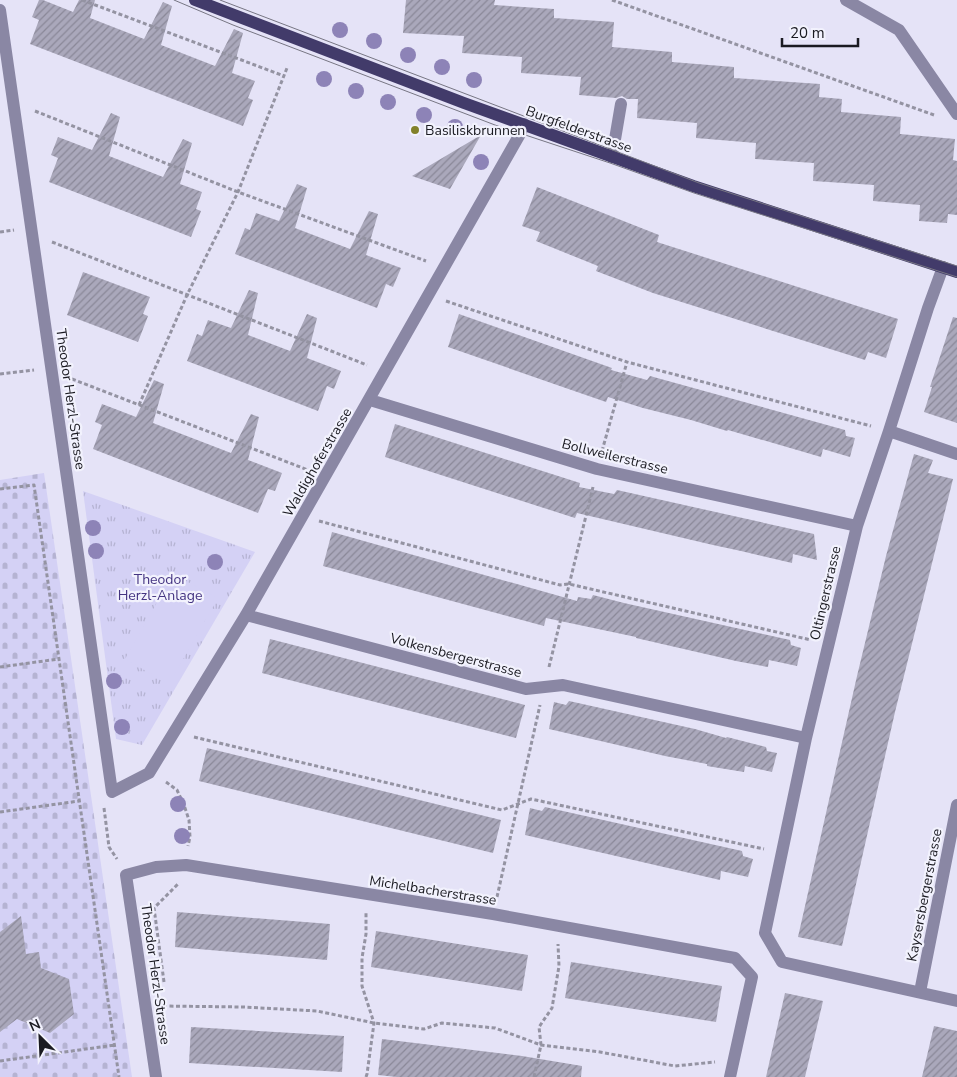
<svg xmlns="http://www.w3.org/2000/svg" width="957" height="1077" font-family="'Nunito Sans',sans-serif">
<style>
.cemetery{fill:url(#cemetery-stones)}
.park{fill:url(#park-tufts)}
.pitch{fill:#d4d1f5}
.building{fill:url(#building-hatch)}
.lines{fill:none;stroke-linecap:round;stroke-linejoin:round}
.path{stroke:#9493a2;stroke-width:3;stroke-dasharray:4 2.5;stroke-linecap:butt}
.minor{stroke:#8a87a4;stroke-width:12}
.major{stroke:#423b6a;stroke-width:12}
.tram{stroke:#777683;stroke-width:1}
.tree{fill:#8d83b7}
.poi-dot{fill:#82812a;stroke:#f2f2fd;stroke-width:2}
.labels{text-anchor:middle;stroke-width:4.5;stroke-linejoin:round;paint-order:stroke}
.street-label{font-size:14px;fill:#1a1a21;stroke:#f2f2fd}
.poi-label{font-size:14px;fill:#1a1a21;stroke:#f2f2fd;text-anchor:start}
.park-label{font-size:14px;fill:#453582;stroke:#f2f2fd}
</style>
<defs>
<pattern id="cemetery-stones" width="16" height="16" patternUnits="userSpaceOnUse" patternTransform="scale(1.25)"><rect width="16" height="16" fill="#d4d1f5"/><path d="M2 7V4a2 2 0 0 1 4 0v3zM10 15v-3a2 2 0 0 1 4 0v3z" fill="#b5b3d2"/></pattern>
<pattern id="park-tufts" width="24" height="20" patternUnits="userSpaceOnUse" patternTransform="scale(1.25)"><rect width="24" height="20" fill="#d4d1f5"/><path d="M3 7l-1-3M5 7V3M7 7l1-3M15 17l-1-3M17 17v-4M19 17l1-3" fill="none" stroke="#b5b3d2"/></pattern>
<pattern id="building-hatch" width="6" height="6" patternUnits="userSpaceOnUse" patternTransform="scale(1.25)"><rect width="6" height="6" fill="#aaa8bb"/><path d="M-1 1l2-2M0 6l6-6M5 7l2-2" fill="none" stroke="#8a8898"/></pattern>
</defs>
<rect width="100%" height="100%" fill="#e5e3f7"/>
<path class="cemetery" d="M44,473L132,1077H0V480Z"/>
<path class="park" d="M83,491L255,552L142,745L116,739Z"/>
<path class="pitch" d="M173,574L218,598L169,684L125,659Z"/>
<path class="building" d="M39,0H43L73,12L79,0H95L90,18L144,39L163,2L172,6L161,45L215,66L234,29L243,33L232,73L255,81L248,98L253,100L243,126L30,44L39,20L32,17Z
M406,0H495L494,5L554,9V18L614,22L612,47L672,52V62L734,67V78L820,84L819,97L842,99L841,112L901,117L900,134L955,139L953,160L957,161V215L948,214L947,223L919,221L920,205L873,201L874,185L813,181L814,163L755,159L756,143L696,138L697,123L637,118L638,99H627L622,96L616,98L579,95L581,77L521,73L522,57L462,53L464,36L403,33Z
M111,113L120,117L109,156L163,177L183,139L192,143L180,184L202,192L196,209L201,211L191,237L49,182L58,158L51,155L58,137L92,150Z
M481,135L450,189L412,176Z
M297,184L307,188L295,228L350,249L369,211L378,214L366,255L401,268L393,287L386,284L377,308L235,254L245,228L250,230L256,213L279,221Z
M537,187L659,235L657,242L898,319L886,358L868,352L865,360L653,293L596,271L598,266L536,241L540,232L522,226Z
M83,272L150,297L143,314L148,316L138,342L67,315Z
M249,290L258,293L248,335L290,351L307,314L317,318L307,358L341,371L334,389L327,386L318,411L187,361L197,334L202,336L208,320L231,328Z
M459,314L612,368L611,370L647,380L650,376L845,430L846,436L855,438L850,457L823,449L821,457L728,430L727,431L691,420L643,408L608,397L606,402L448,347Z
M953,317L957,318V423L924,412L932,387H930Z
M154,380L164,384L153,423L231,453L251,414L259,417L248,460L282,473L275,491L268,489L258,513L93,449L102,425L95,422L102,404L136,417Z
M395,424L580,483L579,487L614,494L617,490L814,534L817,560L793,554L792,563L741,551L713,545L577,513L575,518L385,457Z
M914,454L933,460L928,473L953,479L895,712L842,946L798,937L857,676L886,556Z
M332,532L577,601L578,597L591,599L593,595L624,603L790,640L791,645L801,648L797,666L769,660L768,667L736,661L636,638V637L546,618L544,626L323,566Z
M270,639L525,705L516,738L262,673Z
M569,701L695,729L726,738L727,737L766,747L767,751L777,753L772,772L745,766L744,772L707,766V764L665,756L549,729L554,702L566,705Z
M207,748L501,820L493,853L199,781Z
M545,807L742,851L743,856L753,859L748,877L721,871L720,880L525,835L530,808L542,811Z
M177,912L330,924L327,960L175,947Z
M21,916L26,954L39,952L41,968L69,979L74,1014L50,1033L17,1019L0,1032V932Z
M376,931L528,955L522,991L371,967Z
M571,962L722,986L716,1022L565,998Z
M785,993L823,1001L805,1077H766Z
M934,1026L957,1031V1077H922Z
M191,1027L344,1036L342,1072L189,1063Z
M382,1039L522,1056L582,1066L581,1077H397L378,1075Z"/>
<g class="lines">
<path class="path" d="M82,0L284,76
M612,0L934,115
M35,111L238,192L426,261
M0,232L14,230
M52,242L367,365
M446,301L627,362L871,426
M0,374L34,370
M72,379L308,470
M139,405L187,295L238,192L287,68
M602,451L627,362
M0,489L34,485L119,1077
M319,521L560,585L569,584L811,640
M0,667L59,659
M549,667L593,487
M194,737L502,810L531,799L764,849
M166,782L177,790L184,805L189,820L190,837L188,846
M104,808L109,847L117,859
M0,812L79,801
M497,897L540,705
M164,982L154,908L178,884
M163,1006L243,1007L317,1011L374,1023L424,1029L442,1023L495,1028L541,1045L600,1052L675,1066L715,1062
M0,1061L115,1045
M366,1077L367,1074L374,1023L362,986V958L366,934V913
M534,1077L541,1045L539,1027L552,1008L559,966L558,944"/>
<path class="minor" d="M846,0L899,30L957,114
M0,10L112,792L149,773L246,615L520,134L524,124
M612,157L621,104
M943,267L928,308L889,431L857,526L806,738L765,933L782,962L957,1001
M370,400L597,469L857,526
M889,431L957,454
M246,615L526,689L563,685L806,738
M920,992L957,805
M156,1077L126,875L156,867L186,865L493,914L735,958L752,977L730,1077"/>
<path class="major" d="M195,0L464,103L693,186L957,272"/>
<path class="tram" d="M174,0L233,25L495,125L610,163L694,193L957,277
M220,0L699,183L957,266"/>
</g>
<g class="tree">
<circle cx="340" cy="30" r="8"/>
<circle cx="374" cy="41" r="8"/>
<circle cx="408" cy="55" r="8"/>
<circle cx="442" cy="67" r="8"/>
<circle cx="324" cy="79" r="8"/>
<circle cx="474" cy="80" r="8"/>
<circle cx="356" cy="91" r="8"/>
<circle cx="388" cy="102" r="8"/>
<circle cx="424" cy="115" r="8"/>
<circle cx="455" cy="127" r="8"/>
<circle cx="481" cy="162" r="8"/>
<circle cx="93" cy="528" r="8"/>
<circle cx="96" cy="551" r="8"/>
<circle cx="215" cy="562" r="8"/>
<circle cx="114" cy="681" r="8"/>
<circle cx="122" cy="727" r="8"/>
<circle cx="178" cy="804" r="8"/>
<circle cx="182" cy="836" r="8"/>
</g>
<circle class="poi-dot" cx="415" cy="130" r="5"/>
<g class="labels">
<g class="street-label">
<text transform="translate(579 129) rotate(20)" y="5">Burgfelderstrasse</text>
<text transform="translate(71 399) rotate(82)" y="5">Theodor Herzl-Strasse</text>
<text transform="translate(615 456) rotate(14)" y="5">Bollweilerstrasse</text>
<text transform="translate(317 462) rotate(-60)" y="5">Waldighoferstrasse</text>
<text transform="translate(825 593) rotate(-77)" y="5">Oltingerstrasse</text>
<text transform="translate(456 655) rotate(15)" y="5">Volkensbergerstrasse</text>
<text transform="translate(433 890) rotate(9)" y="5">Michelbacherstrasse</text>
<text transform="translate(924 895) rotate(-79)" y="5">Kaysersbergerstrasse</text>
<text transform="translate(156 974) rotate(82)" y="5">Theodor Herzl-Strasse</text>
</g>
<g class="poi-label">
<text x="425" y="135">Basiliskbrunnen</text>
</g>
<g class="park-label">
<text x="160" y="584">Theodor<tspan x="160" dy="16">Herzl-Anlage</tspan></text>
</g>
</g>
<g transform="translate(40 1037) rotate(336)" stroke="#f2f2fd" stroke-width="4" paint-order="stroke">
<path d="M0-4L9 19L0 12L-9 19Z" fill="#1a1a21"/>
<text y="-8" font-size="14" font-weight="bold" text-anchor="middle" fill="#1a1a21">N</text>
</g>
<path d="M782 38v8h76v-8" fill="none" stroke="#1a1a21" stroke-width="2.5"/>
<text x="790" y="38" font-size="15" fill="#1a1a21" stroke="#f2f2fd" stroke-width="4" paint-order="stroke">20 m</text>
</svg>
